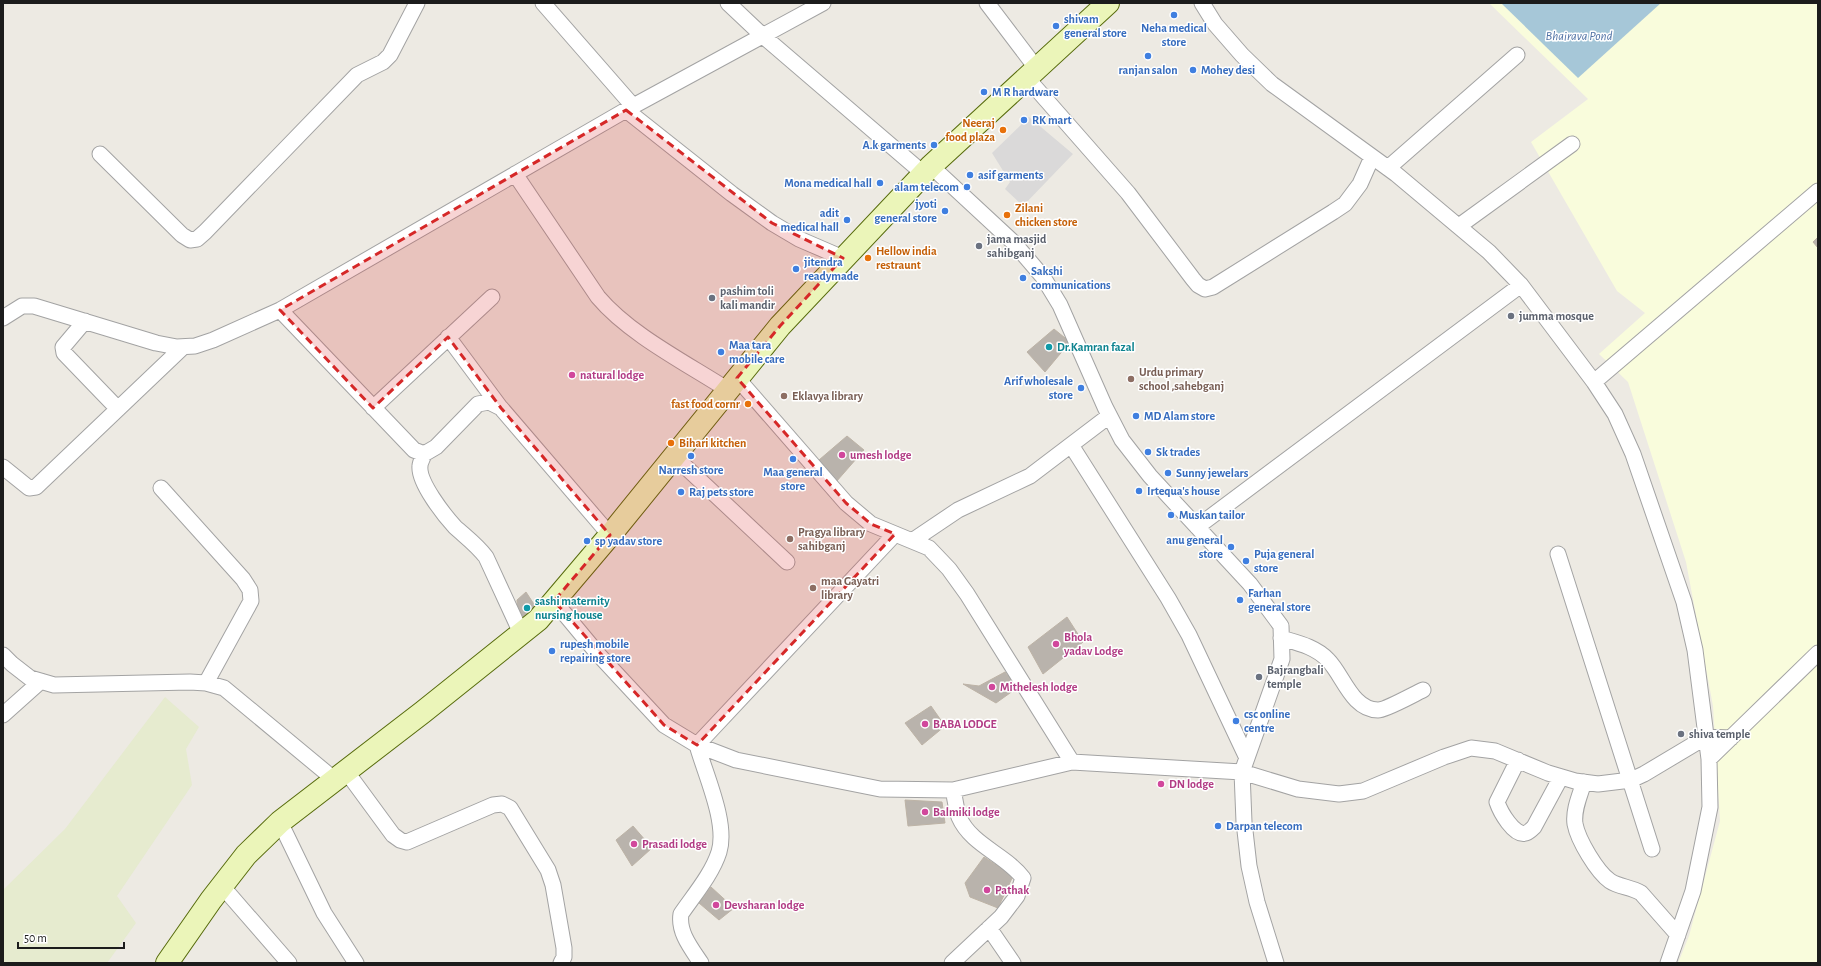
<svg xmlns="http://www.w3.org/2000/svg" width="1821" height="966" font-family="'Alegreya Sans',sans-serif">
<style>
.residential{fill:#dad9d9}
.education{fill:#f9fcdc}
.farmland{fill:#e6ebcf}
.water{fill:#a6c7d8}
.building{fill:#b9b3ac;stroke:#bdb3a6}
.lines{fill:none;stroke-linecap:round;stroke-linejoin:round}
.minor-casing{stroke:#a3a3a3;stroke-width:17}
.secondary-casing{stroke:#576b0c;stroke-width:24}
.minor{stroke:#fff;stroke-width:15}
.secondary{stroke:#ebf5b9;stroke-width:22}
.marked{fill:#d62828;fill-opacity:0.2;stroke:#d62828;stroke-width:3;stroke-dasharray:8 5;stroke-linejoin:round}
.shop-dot{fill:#3f7fe0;stroke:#fff;stroke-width:1.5}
.food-dot{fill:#e8710a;stroke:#fff;stroke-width:1.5}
.worship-dot{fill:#6b7280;stroke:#fff;stroke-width:1.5}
.culture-dot{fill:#0f9aa8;stroke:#fff;stroke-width:1.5}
.hotel-dot{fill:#d1479c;stroke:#fff;stroke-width:1.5}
.education-dot{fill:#8d6e63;stroke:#fff;stroke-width:1.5}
.labels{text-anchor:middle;stroke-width:3;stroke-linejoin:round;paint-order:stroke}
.shop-label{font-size:12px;font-weight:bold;fill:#366cbe;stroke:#fff;text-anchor:start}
.food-label{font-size:12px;font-weight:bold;fill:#c56008;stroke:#fff;text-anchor:start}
.worship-label{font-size:12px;font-weight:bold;fill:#5b616d;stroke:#fff;text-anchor:start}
.culture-label{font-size:12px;font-weight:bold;fill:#0d838f;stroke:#fff;text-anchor:start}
.education-label{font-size:12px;font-weight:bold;fill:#785e54;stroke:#fff;text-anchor:start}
.hotel-label{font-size:12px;font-weight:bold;fill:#b23c85;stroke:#fff;text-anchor:start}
.water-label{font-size:13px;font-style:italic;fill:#5072a5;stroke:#fff}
</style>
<rect width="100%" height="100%" fill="#edeae3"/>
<path class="residential" d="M1029,117L1073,154L1023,206L1005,189L1010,182L992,153Z"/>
<path class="education" d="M1489,3H1818V963H1678L1689,936L1720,821L1713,706L1686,562L1628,382L1599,354L1645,313L1617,291L1531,142L1588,99Z"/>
<path class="farmland" d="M165,697L199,727L186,749L192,785L117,896L136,923L107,963H3V890L65,829Z"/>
<path class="water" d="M1501,3H1661L1578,78Z"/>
<path class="building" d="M1818,237V248L1813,242Z
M1054,329L1070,342L1045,372L1027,352Z
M847,436L864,450L836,482L819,460Z
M526,592L541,615L518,624L517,600Z
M1067,617L1083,642L1043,674L1028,647Z
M1005,672L1017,688L996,703L963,684L979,686Z
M931,706L945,726L922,745L905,723Z
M905,800L942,802L945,823L908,826Z
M633,826L652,848L632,866L616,840Z
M984,857L1013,876L998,908L970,897L965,883Z
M711,887L734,908L719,920L699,903Z"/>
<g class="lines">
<defs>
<path id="minor" d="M543,3L633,106
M728,3L763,36L924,174
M987,3L1037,69
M1202,3L1215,24L1242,55L1272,84L1396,174L1489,252L1521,285L1594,382L1615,414L1633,454L1684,602L1695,650L1709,759L1710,807L1693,891L1668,963
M1027,78L1128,193L1193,279L1198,285L1205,289L1213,287L1333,212L1345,204L1360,184L1372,157
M626,110L732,194L772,223L799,239L843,258
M100,154L182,235L190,240L197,239L205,232L357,75L383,62L390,55L417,3
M931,166L1014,243L1043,277L1060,305L1105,407L1122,440L1150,476L1250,584L1281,626L1282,659L1242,772L1244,822L1249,866L1257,902L1276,963
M1388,168L1517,55
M515,174L598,297C629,334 686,363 728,390
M1459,226L1572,144
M280,310L414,450L424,454L436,447L478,404L489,402L501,408L610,535
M3,318L22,306H34L156,343L177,347L195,346L213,340L280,310L626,110L823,3
M85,321L63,347L64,353L118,409
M448,337L500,407
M737,378L846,503L871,524L929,548L949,569L967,594L1072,762
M1594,382L1818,191
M373,408L492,297
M1071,445L1168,598L1189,635L1247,758
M424,454C423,458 420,462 420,466C418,482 444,515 455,527C466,537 477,545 486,557L521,633
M674,456L787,562
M3,467L29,488L36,487L183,347
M161,488L243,579L250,590L251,601L206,683
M1197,527L1521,285
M912,541L958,510L1030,476L1109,416
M1558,554L1652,849
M554,601L598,654L664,725L697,745L736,760L880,789L953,790L1072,762L1242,772L1298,789L1339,794L1363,791L1444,757L1471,748L1495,751L1548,773L1575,781L1598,784L1631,780L1644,774L1706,737L1731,738
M1281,638C1298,643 1316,647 1328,660C1343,675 1352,710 1378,710C1386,710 1414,694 1423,690
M3,655L12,664L30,678L54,685L190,682L206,683L224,688L335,780
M3,715L41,681
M1709,759L1818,653
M1518,760L1497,802C1500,811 1514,837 1526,833C1529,832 1532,829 1534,827L1561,777
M346,771L393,835L400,840L407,842L493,805L502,804L510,808L548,870L553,885L564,948V957L561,963
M1584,782C1580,795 1573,810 1575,824C1578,840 1597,872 1610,881C1619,887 1631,887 1641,893L1678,935
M280,822L324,913L356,963
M222,886L289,963
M989,928L1013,963
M701,963C691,948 678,932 681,914C694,895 712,874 719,852C728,823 705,774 697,745L895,534
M952,963L1001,917L1017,896L1023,878C1006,855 971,845 959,817C956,809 955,798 953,790"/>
<path id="secondary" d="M167,963L211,900L246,855L280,822L423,712L538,620L616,528L780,326L931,166L1108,3"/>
</defs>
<use href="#minor" class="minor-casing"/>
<use href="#secondary" class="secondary-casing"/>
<use href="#minor" class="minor"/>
<use href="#secondary" class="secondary"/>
</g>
<path class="marked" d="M626,110L772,223L843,258L780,326L737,378L846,503L871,524L895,534L697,745L664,725L554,601L610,535L501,408L448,337L373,408L280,310Z"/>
<g class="shop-dot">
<circle cx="1174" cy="15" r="4"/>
<circle cx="1056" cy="26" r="4"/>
<circle cx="1148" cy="56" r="4"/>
<circle cx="1193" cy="70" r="4"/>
<circle cx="984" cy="92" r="4"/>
<circle cx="1024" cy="120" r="4"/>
<circle cx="934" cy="145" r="4"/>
<circle cx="970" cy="175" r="4"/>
<circle cx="880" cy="183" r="4"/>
<circle cx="967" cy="187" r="4"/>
<circle cx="945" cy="211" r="4"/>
<circle cx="847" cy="220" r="4"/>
<circle cx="796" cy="269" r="4"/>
<circle cx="1023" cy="278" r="4"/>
<circle cx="721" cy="352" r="4"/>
<circle cx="1081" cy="388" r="4"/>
<circle cx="1136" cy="416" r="4"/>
<circle cx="1148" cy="452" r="4"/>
<circle cx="691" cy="456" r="4"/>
<circle cx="793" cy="459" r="4"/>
<circle cx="1168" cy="473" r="4"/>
<circle cx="1139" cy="491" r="4"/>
<circle cx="681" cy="492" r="4"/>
<circle cx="1171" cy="515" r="4"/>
<circle cx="587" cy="541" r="4"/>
<circle cx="1231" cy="547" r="4"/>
<circle cx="1246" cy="561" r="4"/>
<circle cx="1240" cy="600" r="4"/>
<circle cx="552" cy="651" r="4"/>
<circle cx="1236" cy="721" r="4"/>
<circle cx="1218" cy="826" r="4"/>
</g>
<g class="food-dot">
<circle cx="1003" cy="130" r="4"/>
<circle cx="1007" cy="215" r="4"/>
<circle cx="868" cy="258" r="4"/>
<circle cx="748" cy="404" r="4"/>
<circle cx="671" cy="443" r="4"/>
</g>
<g class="worship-dot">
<circle cx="979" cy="246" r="4"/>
<circle cx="712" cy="298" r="4"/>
<circle cx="1511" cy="316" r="4"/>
<circle cx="1259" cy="677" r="4"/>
<circle cx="1681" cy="734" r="4"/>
</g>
<g class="culture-dot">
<circle cx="1049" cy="347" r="4"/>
<circle cx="527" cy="608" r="4"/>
</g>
<g class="hotel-dot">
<circle cx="572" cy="375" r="4"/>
<circle cx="842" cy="455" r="4"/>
<circle cx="1056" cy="644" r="4"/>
<circle cx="992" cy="687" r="4"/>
<circle cx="925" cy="724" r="4"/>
<circle cx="1161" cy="784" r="4"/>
<circle cx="925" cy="812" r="4"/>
<circle cx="634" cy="844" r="4"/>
<circle cx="987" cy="890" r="4"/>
<circle cx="716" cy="905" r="4"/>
</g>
<g class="education-dot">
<circle cx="1131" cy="379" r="4"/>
<circle cx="784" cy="396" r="4"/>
<circle cx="790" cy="539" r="4"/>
<circle cx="813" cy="588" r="4"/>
</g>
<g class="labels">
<g class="shop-label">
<text x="1064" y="23">shivam<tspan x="1064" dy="14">general store</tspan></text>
<text x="1174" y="32" text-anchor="middle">Neha medical<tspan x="1174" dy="14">store</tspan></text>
<text x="1148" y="74" text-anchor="middle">ranjan salon</text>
<text x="1201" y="74">Mohey desi</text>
<text x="992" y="96">M R hardware</text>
<text x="1032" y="124">RK mart</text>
<text x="926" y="149" text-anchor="end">A.k garments</text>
<text x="978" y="179">asif garments</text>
<text x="872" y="187" text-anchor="end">Mona medical hall</text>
<text x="959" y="191" text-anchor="end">alam telecom</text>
<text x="937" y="208" text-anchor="end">jyoti<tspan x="937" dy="14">general store</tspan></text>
<text x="839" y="217" text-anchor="end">adit<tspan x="839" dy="14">medical hall</tspan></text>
<text x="804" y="266">jitendra<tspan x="804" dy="14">readymade</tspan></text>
<text x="1031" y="275">Sakshi<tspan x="1031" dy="14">communications</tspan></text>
<text x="729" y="349">Maa tara<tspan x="729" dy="14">mobile care</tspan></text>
<text x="1073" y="385" text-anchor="end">Arif wholesale<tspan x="1073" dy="14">store</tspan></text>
<text x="1144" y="420">MD Alam store</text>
<text x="1156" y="456">Sk trades</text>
<text x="691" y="474" text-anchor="middle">Narresh store</text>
<text x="793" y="476" text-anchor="middle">Maa general<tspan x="793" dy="14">store</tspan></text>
<text x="1176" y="477">Sunny jewelars</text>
<text x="1147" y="495">Irtequa's house</text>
<text x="689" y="496">Raj pets store</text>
<text x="1179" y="519">Muskan tailor</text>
<text x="1223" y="544" text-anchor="end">anu general<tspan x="1223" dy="14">store</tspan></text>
<text x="595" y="545">sp yadav store</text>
<text x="1254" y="558">Puja general<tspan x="1254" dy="14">store</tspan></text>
<text x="1248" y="597">Farhan<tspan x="1248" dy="14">general store</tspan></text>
<text x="560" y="648">rupesh mobile<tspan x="560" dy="14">repairing store</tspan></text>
<text x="1244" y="718">csc online<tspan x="1244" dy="14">centre</tspan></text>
<text x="1226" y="830">Darpan telecom</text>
</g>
<g class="food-label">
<text x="995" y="127" text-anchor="end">Neeraj<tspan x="995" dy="14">food plaza</tspan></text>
<text x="1015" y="212">Zilani<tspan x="1015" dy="14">chicken store</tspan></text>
<text x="876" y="255">Hellow india<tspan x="876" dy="14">restraunt</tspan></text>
<text x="740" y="408" text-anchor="end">fast food cornr</text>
<text x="679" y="447">Bihari kitchen</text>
</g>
<g class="worship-label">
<text x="987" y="243">jama masjid<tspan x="987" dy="14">sahibganj</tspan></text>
<text x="720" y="295">pashim toli<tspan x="720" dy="14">kali mandir</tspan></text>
<text x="1519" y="320">jumma mosque</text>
<text x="1267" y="674">Bajrangbali<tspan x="1267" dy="14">temple</tspan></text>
<text x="1689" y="738">shiva temple</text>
</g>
<g class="culture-label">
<text x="1057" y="351">Dr.Kamran fazal</text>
<text x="535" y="605">sashi maternity<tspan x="535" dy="14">nursing house</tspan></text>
</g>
<g class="education-label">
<text x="1139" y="376">Urdu primary<tspan x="1139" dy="14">school ,sahebganj</tspan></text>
<text x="792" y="400">Eklavya library</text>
<text x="798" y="536">Pragya library<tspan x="798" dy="14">sahibganj</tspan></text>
<text x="821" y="585">maa Gayatri<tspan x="821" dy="14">library</tspan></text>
</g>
<g class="hotel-label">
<text x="580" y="379">natural lodge</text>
<text x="850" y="459">umesh lodge</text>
<text x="1064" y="641">Bhola<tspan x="1064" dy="14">yadav Lodge</tspan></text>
<text x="1000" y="691">Mithelesh lodge</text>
<text x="933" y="728">BABA LODGE</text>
<text x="1169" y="788">DN lodge</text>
<text x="933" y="816">Balmiki lodge</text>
<text x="642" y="848">Prasadi lodge</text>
<text x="995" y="894">Pathak</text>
<text x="724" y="909">Devsharan lodge</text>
</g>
<g class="water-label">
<text x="1579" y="40">Bhairava Pond</text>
</g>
</g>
<rect width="1821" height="966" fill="none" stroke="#1c1c1c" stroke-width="8"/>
<path d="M18 942v6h106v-6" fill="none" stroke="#1c1c1c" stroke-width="2"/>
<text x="24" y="942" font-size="12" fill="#1c1c1c" stroke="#ffffff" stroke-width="3" paint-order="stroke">50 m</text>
</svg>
